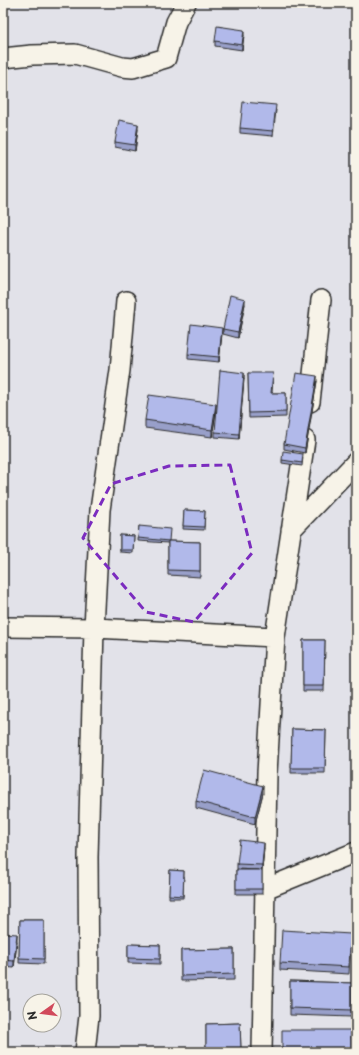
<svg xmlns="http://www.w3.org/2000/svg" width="359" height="1055" font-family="'Playpen Sans',sans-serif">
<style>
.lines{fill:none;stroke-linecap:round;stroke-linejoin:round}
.street-casing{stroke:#2b2b2b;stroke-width:22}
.street{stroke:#f7f3e8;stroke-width:19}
.wall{fill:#989fc9;stroke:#2b2b2b}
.shaded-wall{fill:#7c82a4;stroke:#2b2b2b}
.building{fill:#b1b9ea;stroke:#2b2b2b}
.marked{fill:none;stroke:#7b2cbf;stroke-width:3;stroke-dasharray:8 5;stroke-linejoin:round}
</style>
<rect width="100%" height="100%" fill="#e2e2e9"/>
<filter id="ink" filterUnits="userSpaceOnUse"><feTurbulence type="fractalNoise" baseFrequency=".025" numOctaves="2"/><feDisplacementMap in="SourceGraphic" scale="8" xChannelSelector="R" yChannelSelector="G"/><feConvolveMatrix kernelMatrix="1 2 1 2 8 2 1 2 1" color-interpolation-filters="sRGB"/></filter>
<g filter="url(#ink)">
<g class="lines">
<defs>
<path id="street" d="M3,58L32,55L75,54L122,67L133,68L166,58L176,22L186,3
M126,301L120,370L100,510L94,628L275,637
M310,402L321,300
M291,530L356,462
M3,627L94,628L88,857L89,1016L85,1052
M265,889L356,852
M262,1052L267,773L275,637L305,440"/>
</defs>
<use href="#street" class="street-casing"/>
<use href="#street" class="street"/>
</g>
<path class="wall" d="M244,35L242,50L215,46V41Z
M276,110L273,136L240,133V128Z
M138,129L135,151L115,147V142Z
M245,304L238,338L223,334V329Z
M222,333L219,362L188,359V354Z
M248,373L273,378L272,393H286V417L249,418Z
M244,378L239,439L215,437V432Z
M317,381L305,453L284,449V444Z
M216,411L212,437L145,428V420Z
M303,457L302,466L282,463V460Z
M184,510L205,511L204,530L183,529Z
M139,526L169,541L200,542V577L168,575V543L138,541Z
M120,535L134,536L133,553L120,552Z
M303,640H325L324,691H303Z
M292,729L326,730L325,773H291Z
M263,793L255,824L196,808V801Z
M264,848L262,870V894H236V870H258L237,869V864Z
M170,870L184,871L183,898H169Z
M20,920H44V964L19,963Z
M3,933L17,941L14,968L3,967Z
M351,941L349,974L280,970V963Z
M128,944L160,945V964L128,963Z
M234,949V980L181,981V950Z
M290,981L352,983V1017L290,1015Z
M240,1023L241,1052H206V1024Z"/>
<path class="shaded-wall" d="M244,30V35L242,50V45Z
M138,124V129L135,151V145Z
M245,299V304L238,338V332Z
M222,328V333L219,362V357Z
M244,373V378L239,439V434Z
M317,376V381L305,453V448Z
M216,404V411L212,437V430Z
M263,786V793L255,824V817Z
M264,843V848L262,870V865Z
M17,934V941L14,968V961Z"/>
<path class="building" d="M217,26L244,30L242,45L215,41Z
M243,102L276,105L273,131L240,128Z
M119,120L138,124L135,145L115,142Z
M230,295L245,299L238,332L223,329Z
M191,324L222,328L219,357L188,354Z
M220,370L244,373L239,434L215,432Z
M248,373H273L271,393H286V412L249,413Z
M296,373L317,376L305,448L284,444Z
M149,395L216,404L212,430L145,420Z
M283,451L303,454L302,463L282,460Z
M184,510L205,511L204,527L183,526Z
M139,526L170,529L169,541L138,538Z
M120,535L134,536L133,550H120Z
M168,541L200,542V571L168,570Z
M303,640H325L324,686H303Z
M292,729L326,730L325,768H291Z
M204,770L263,786L255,817L196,801Z
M240,840L264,843L262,865L237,864Z
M170,870L184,871L183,896L169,895Z
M236,870H262V889H236Z
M20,920H44V959L19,958Z
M282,930L351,934L349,967L280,963Z
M3,933L17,934L14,961L3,960Z
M128,944L160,945V959L128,958Z
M234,949V974L181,976V950Z
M290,981L352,983V1010L290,1008Z
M240,1023L241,1049L206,1050V1024Z
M282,1030H351L352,1052H282Z
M67,1049V1052H36V1050Z"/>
</g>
<path class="marked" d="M230,465L252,553L194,622L146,612L83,538L111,484L169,466Z"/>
<rect width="359" height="1055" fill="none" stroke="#f7f3e8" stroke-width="16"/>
<rect x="8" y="8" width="343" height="1039" fill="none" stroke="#2b2b2b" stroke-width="1.5" filter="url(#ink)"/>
<g transform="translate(42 1013) rotate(256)"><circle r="19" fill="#f7f3e8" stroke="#a5a39c"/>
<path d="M0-3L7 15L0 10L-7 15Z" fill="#d1495b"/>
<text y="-6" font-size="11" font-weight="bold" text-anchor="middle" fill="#2b2b2b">N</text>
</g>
</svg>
